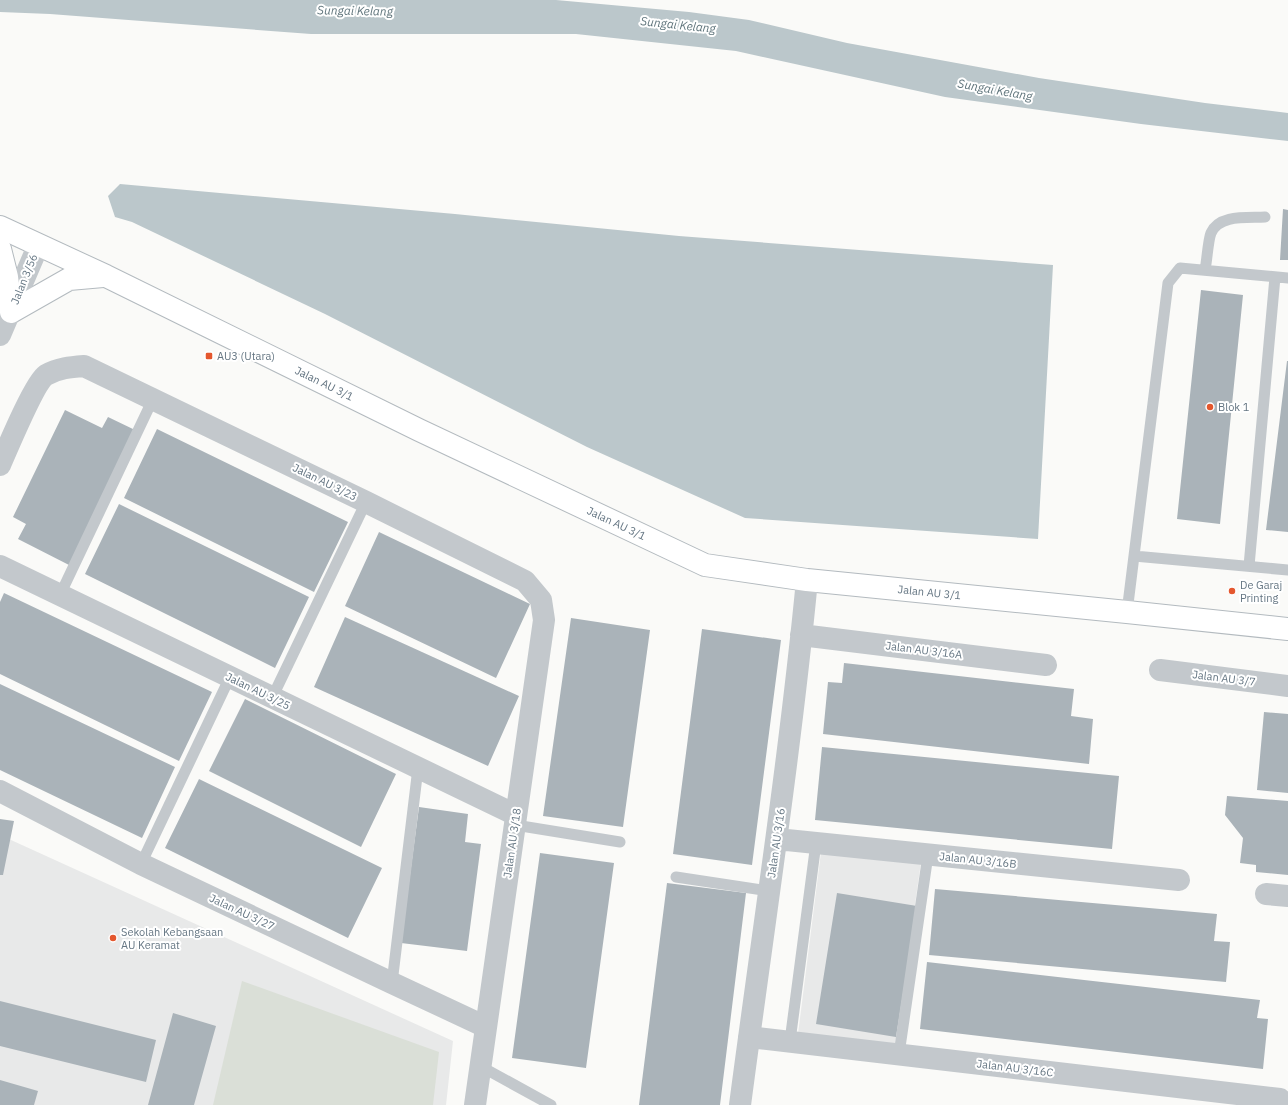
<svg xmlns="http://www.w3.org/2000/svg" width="1288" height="1105" font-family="'IBM Plex Sans',sans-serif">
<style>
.built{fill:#e8e9e9}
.green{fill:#dadfd7}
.water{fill:#bbc7cb}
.building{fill:#aab3b9}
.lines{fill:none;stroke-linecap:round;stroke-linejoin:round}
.secondary-casing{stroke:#b3babf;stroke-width:24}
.service{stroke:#c3c8cc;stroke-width:11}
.minor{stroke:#c3c8cc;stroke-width:22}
.secondary{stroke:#fff;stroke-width:22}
.poi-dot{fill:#e4572e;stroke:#fff;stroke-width:1.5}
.labels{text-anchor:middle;stroke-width:4;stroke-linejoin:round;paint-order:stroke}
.street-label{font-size:11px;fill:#657683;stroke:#fff}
.poi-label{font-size:11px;fill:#657683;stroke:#fff;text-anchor:start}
.water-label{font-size:12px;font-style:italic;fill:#60757c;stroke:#fff}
</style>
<rect width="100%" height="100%" fill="#fafaf8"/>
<path class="built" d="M0,835L453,1041L446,1105H0Z
M821,852L921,862L895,1044L798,1034Z"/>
<path class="green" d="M242,981L439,1052L433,1105H213Z"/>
<path class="water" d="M0,0H556L689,12L749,20L847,43L1039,78L1205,103L1288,113V141L1141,124L945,97L736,51L576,34H311L50,14L0,12Z
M120,184L455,214L679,236L1053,265L1038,539L745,518L587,447L325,314L132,222L115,217L108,196Z"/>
<path class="building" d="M1283,209L1288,210V260H1280Z
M1201,290L1243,295L1220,524L1177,519Z
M1287,361H1288V532L1266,530Z
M65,410L102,428L108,417L135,430L69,565L18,539L26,524L13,517Z
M157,429L348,522L314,592L124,498Z
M119,504L309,597L275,668L85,574Z
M379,532L530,604L496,678L345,606Z
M4,593L212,692L179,761L0,674V602Z
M345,617L519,696L488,766L314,687Z
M571,618L650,630L623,827L543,816Z
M702,629L781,640L752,865L673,854Z
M844,663L1074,689L1071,716L1093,719L1089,764L823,734L828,682L842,683Z
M0,684L175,767L142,838L0,770Z
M245,699L396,774L361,847L209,771Z
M1264,712L1288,714V793L1257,790Z
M822,747L1119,776L1112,849L815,820Z
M199,779L382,868L348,938L165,848Z
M1227,796L1288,801V875L1256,872V865L1240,863L1243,838L1225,815Z
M419,807L468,814L465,842L481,844L467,951L401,943Z
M0,819L14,821L3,875H0Z
M540,853L614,863L586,1068L512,1058Z
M667,883L746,893L720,1105H639Z
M935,889L1217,914L1214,941L1230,942L1226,982L929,955Z
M837,893L917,906L896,1037L816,1024Z
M927,962L1260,1000L1257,1018L1268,1019L1263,1069L920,1029Z
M0,1001L156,1040L146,1082L0,1046Z
M173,1013L216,1026L194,1105H148Z
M0,1080L38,1091L34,1105H0Z"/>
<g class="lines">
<defs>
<g id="secondary">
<path id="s1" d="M0,227L106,276L419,430L705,565L807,580L1127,612L1288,629"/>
<path d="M0,249L7,277L11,312L69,279L103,276"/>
</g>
</defs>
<use href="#secondary" class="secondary-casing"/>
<path class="service" d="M1205,270C1207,261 1208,240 1211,233C1219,214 1248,218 1265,217
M1134,556L1288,570
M1249,566L1275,277
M60,595L153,399
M1127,612L1168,283L1180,268L1288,278
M272,698L366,502
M515,825L620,842
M141,864L230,677
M676,877L769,891
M392,983L418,768
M790,1041L816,843
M899,1054L928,855
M480,1066L551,1105"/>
<path class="minor" d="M0,335L38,246
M0,465C7,449 35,382 46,375C58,368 71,367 84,366L366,502L525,581L541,600L544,620L475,1105
M0,566L516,815
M801,635L1046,665
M1160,670L1288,686
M0,791L141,864L392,983L486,1027
M777,839L1179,880
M1266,894L1288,896
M749,1037L1280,1099
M740,1105C763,930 790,756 807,580"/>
<use href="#secondary" class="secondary"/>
</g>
<g class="poi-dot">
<rect x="205" y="352" width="8" height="8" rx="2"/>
<circle cx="1210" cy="407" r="4"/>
<circle cx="1232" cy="591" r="4"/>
<circle cx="113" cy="938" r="4"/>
</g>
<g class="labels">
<g class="street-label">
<text transform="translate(24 279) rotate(-68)" y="4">Jalan 3/56</text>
<text dy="4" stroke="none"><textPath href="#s1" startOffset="360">Jalan AU 3/1</textPath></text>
<text transform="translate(325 482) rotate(26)" y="4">Jalan AU 3/23</text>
<text dy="4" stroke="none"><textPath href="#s1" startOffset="684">Jalan AU 3/1</textPath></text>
<text dy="4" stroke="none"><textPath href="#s1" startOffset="1008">Jalan AU 3/1</textPath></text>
<text transform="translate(924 650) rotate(7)" y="4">Jalan AU 3/16A</text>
<text transform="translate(1224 678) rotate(7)" y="4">Jalan AU 3/7</text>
<text transform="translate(258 691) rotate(26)" y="4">Jalan AU 3/25</text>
<text transform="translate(512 843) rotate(-82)" y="4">Jalan AU 3/18</text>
<text transform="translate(776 843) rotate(-82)" y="4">Jalan AU 3/16</text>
<text transform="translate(978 860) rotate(6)" y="4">Jalan AU 3/16B</text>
<text transform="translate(242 912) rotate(25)" y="4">Jalan AU 3/27</text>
<text transform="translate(1015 1068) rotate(7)" y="4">Jalan AU 3/16C</text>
</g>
<g class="poi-label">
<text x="217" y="360">AU3 (Utara)</text>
<text x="1218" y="411">Blok 1</text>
<text x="1240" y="589">De Garaj<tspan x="1240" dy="13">Printing</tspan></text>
<text x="121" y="936">Sekolah Kebangsaan<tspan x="121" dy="13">AU Keramat</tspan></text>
</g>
<g class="water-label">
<text transform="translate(355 11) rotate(1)" y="4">Sungai Kelang</text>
<text transform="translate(678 25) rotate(6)" y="4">Sungai Kelang</text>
<text transform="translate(995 90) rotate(10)" y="4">Sungai Kelang</text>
</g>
</g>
</svg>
